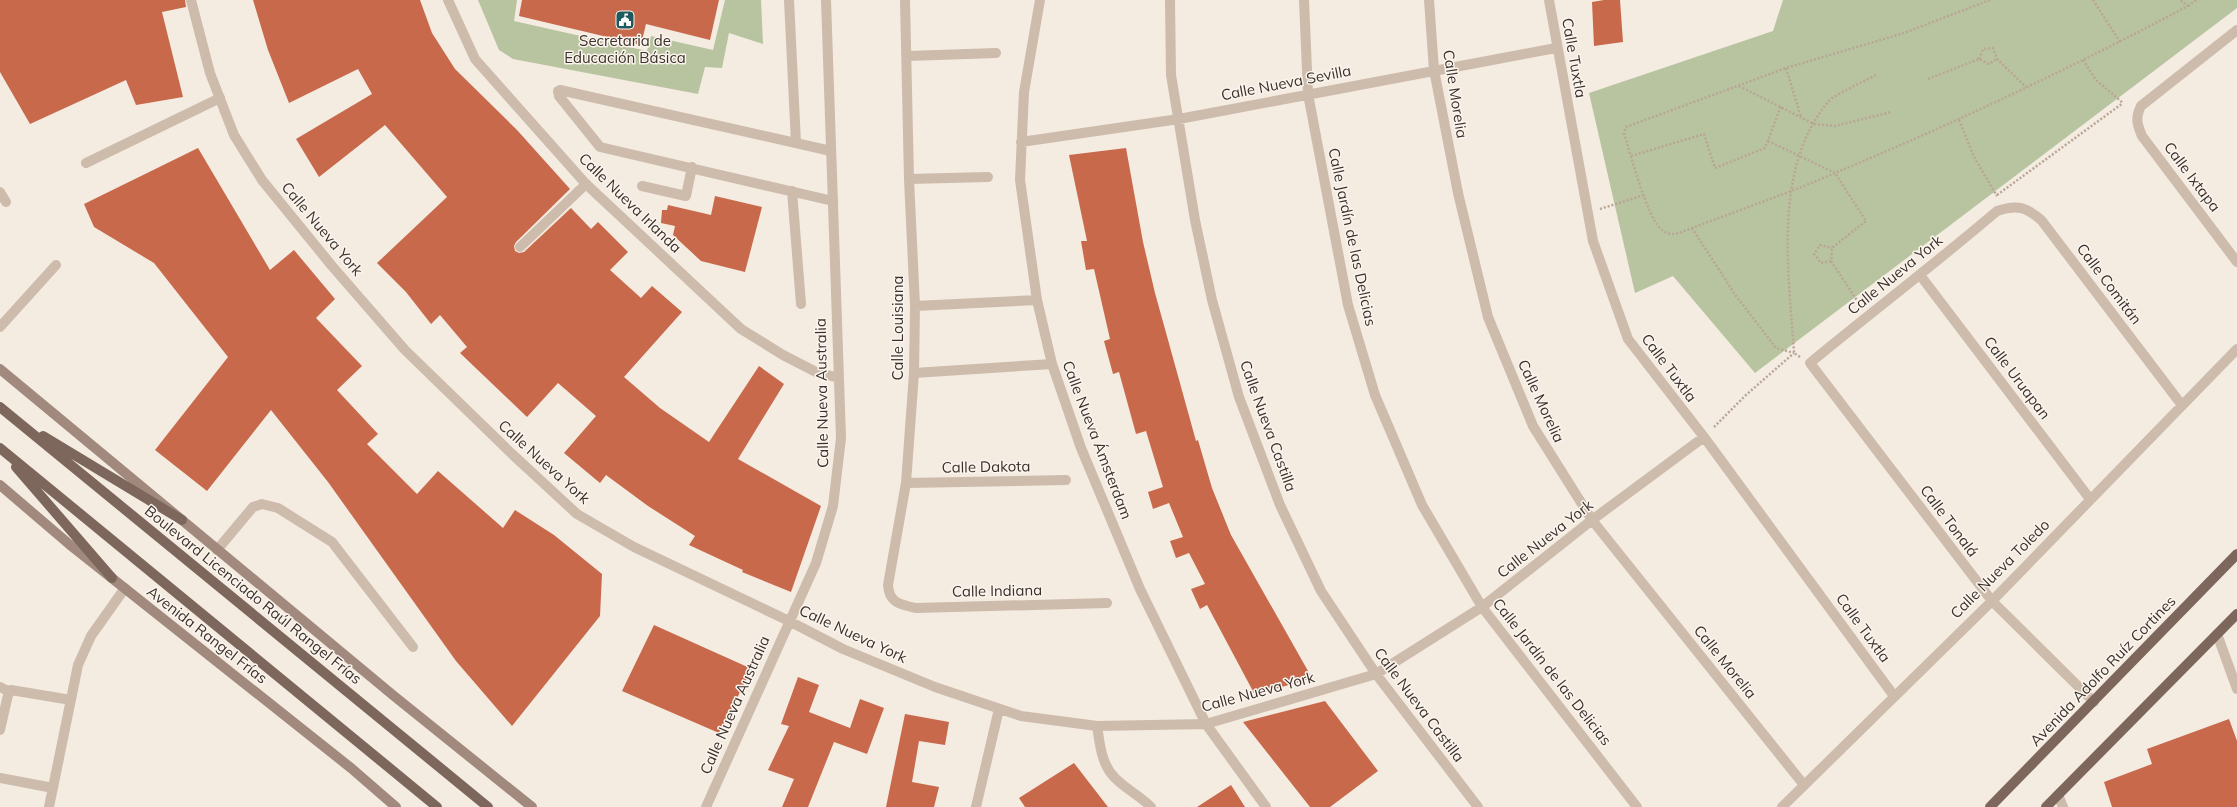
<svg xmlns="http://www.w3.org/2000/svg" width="2237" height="807" font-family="Mulish,sans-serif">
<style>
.green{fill:#b8c4a0}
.building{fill:#c8694b}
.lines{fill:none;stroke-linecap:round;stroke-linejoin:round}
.path{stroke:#b9a596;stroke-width:2.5;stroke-dasharray:2 2;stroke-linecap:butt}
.service{stroke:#cdbbac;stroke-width:10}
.pedestrian{stroke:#cdbbac;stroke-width:10}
.minor{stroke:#cdbbac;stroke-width:10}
.tertiary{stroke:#cdbbac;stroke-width:10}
.secondary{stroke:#a18a7d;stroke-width:10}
.primary{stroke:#7d675c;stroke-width:10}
.labels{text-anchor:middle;stroke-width:3;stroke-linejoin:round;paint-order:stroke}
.poi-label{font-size:15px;fill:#3b302b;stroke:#fbf5ee}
.street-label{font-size:15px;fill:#3b302b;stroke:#fbf5ee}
</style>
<rect width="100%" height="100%" fill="#f4ebe1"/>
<path class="green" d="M478,0H517L514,21L647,51L651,36L713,50L725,0H761L763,44L729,33L722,68L705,67L698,94L513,59L499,50Z
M1783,0H2237V8L1755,373L1673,276L1635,293L1589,93L1773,31Z"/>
<path class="building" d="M0,0H185L186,7L162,12L183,97L136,105L126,80L30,124L0,72Z
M253,0H420L432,33L455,69L517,130L570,189L516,242L514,246L515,251L519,253L524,252L571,208L591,229L598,222L628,252L610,270L641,298L652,286L682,312L624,377L660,408L709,442L759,366L784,384L738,459L821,506L791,592L742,572L743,570L689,545L695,536L648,506L606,475L600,483L564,453L596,416L558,383L527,417L460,353L467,347L440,315L431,324L406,292L377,263L447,197L385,125L319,177L296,139L372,94L358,69L289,103L268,50Z
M522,0H719L710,40L646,24L641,45L519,16Z
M1604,0H1620L1623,42L1594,46L1592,2Z
M198,148L270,270L294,250L335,299L316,318L362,366L337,390L378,434L367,444L417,494L438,471L503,528L515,510L554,535L602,574L600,616L512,726L456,661L328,482L271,410L207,491L155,450L228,357L154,263L94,227L84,204Z
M1126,148L1143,242L1155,293L1196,441L1198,440L1212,488L1231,535L1312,678L1255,695L1207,605L1200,609L1191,589L1205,584L1189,553L1176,558L1170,541L1183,537L1169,503L1153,509L1148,492L1163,487L1146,431L1136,434L1119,372L1113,374L1104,341L1110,339L1094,269L1086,270L1081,241H1087L1069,155Z
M715,196L762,207L745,272L701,261L673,235L675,226L661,223L662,210H667L668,205L711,215Z
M654,625L752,669L719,733L622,691Z
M798,677L819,685L809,712L850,728L860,699L884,708L867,754L834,742L808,807H782L794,779L768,770L789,726L781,724Z
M1325,701L1378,771L1330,807H1310L1243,722Z
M905,714L949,722L945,745L919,741L912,782L939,787L934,807H886Z
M2229,719L2237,741V807H2112L2104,782L2152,764L2147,749Z
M1074,763L1108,807H1025L1019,798Z
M1231,785L1245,807H1197Z"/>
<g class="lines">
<path class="path" d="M1990,0L1904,33L1786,68L1626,127L1624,133C1630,153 1647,216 1660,228C1666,234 1672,235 1679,233C1731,213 1784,195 1835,173C1955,123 2073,67 2188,6L2180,0
M2093,0L2120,42
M2188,6L2196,0
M1979,59L1983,49L1993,48L1997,59L2026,87
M2083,60L2096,80L2123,103
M1786,68L1801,117
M1928,79L1979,59L1989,64L1997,59
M1739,86L1814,124L1835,126L1891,112
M1959,120L1974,157L1997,196
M1768,141L1835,173L1866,221L1832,248L1831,261L1860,305
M1631,156L1704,134L1715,168L1765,148L1781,106
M1997,195L2123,103
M1600,209L1644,195
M1692,228L1736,296L1776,348L1794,353
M1831,261L1821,263L1814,254L1820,245L1832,248
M1800,357L1794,353C1789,273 1772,169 1828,102C1835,94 1865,81 1876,75
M1714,427L1746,395L1794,353"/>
<path class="service" d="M789,0L796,143
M831,151L560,90L558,91L559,96L600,147L833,201
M86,163L220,98
M642,186L686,196L692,167
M792,191L801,304
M520,247L586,184
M0,327L56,265
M217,550L253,507L262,504L278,508L332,542L413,647
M1097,726C1100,744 1101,764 1115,778C1126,789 1140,796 1151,807
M0,730L8,695L11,690L71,700
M0,778L53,788
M49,807L78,665L91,636L125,588"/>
<path class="pedestrian" d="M0,687L10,692"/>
<path class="minor" d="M191,0L210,73L234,135L262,180L332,266L405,350L512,454L577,514L634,547L789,621L843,649L935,687L1021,716L1097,726L1206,724L1376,674L1482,607L1592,520L1704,437
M448,0L475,59L586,184L741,329L783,355L816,372L839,378
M905,0L909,179L915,306L914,373L906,483L888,585C889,603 901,605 916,608L1107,603
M1040,0L1024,92L1020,180L1037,300L1052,364L1081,448L1140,589L1206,724L1266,807
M1170,0L1171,75L1195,220L1212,300L1239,397L1280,505L1321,591L1376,674L1478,807
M1304,0L1308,94L1348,305L1375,395L1422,505L1482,607L1637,807
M1429,0L1434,70L1458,193L1488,317L1533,426L1592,520L1804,785
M1549,0L1593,241L1628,339L1704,437L1894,696
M2237,30L2141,106C2135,118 2137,124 2142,136L2237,262
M908,56L996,53
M1021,142L1179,119L1556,48
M909,179L988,177
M0,192L6,202
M1920,275L2090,499
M915,306L1037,300
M914,373L1052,364
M906,483L1066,480
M2217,634L2237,689
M2094,702L1992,601L1810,363C1872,312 1936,263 1997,211C2017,204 2027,207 2042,221L2181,404
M706,807L816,563L833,506L841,438L826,0
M976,807L999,709
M1782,807L1992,601L2237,349"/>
<path class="tertiary" d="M2058,795L2063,807"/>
<path class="secondary" d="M0,369L394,696L532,807
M0,485L69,544L351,768L396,807"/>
<path class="primary" d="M0,407L488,807
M43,436L182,520
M0,448L437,807
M16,467L112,578
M1990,807L2237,554
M2046,807L2237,614"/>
</g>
<defs>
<symbol id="civic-square" viewBox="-11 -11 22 22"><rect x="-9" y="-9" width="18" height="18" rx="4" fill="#1f5a5e" stroke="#fbf5ee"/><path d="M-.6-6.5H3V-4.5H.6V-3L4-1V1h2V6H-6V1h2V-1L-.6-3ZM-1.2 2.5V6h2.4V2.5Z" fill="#fff"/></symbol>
</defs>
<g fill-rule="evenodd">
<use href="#civic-square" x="614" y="9" width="22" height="22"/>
</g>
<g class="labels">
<g class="poi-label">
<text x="625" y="46">Secretaria de<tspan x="625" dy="17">Educación Básica</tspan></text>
</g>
<g class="street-label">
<text transform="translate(1574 58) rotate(80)" y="5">Calle Tuxtla</text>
<text transform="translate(1286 83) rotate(-11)" y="5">Calle Nueva Sevilla</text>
<text transform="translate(1455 94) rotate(81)" y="5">Calle Morelia</text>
<text transform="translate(2192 177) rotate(53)" y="5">Calle Ixtapa</text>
<text transform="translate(630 203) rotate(44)" y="5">Calle Nueva Irlanda</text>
<text transform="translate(322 229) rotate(50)" y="5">Calle Nueva York</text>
<text transform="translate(1352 237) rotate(78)" y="5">Calle Jardín de las Delicias</text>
<text transform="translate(1895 275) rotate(-39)" y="5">Calle Nueva York</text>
<text transform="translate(2109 284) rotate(53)" y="5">Calle Comitán</text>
<text transform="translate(898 328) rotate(-90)" y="5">Calle Louisiana</text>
<text transform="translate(1669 368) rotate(53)" y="5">Calle Tuxtla</text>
<text transform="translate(2017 378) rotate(53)" y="5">Calle Uruapan</text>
<text transform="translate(822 393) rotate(-91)" y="5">Calle Nueva Australia</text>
<text transform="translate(1541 401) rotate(65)" y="5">Calle Morelia</text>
<text transform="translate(1268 426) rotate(70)" y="5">Calle Nueva Castilla</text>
<text transform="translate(1097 440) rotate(69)" y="5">Calle Nueva Ámsterdam</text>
<text transform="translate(544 462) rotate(42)" y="5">Calle Nueva York</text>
<text transform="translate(986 467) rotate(-1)" y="5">Calle Dakota</text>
<text transform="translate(1949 521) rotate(53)" y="5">Calle Tonalá</text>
<text transform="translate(1545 539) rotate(-38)" y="5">Calle Nueva York</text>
<text transform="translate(2000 569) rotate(-45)" y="5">Calle Nueva Toledo</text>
<text transform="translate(997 591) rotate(-1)" y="5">Calle Indiana</text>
<text transform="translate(253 595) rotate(39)" y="5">Boulevard Licenciado Raúl Rangel Frías</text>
<text transform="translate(1863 628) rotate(54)" y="5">Calle Tuxtla</text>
<text transform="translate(853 634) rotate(25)" y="5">Calle Nueva York</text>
<text transform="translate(207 635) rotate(38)" y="5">Avenida Rangel Frías</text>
<text transform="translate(1725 662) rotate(51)" y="5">Calle Morelia</text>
<text transform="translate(2103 671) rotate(-46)" y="5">Avenida Adolfo Ruíz Cortines</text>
<text transform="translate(1552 672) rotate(52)" y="5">Calle Jardín de las Delicias</text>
<text transform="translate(1258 692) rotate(-15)" y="5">Calle Nueva York</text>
<text transform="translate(735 705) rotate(-66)" y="5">Calle Nueva Australia</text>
<text transform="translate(1419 705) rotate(53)" y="5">Calle Nueva Castilla</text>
</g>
</g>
</svg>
